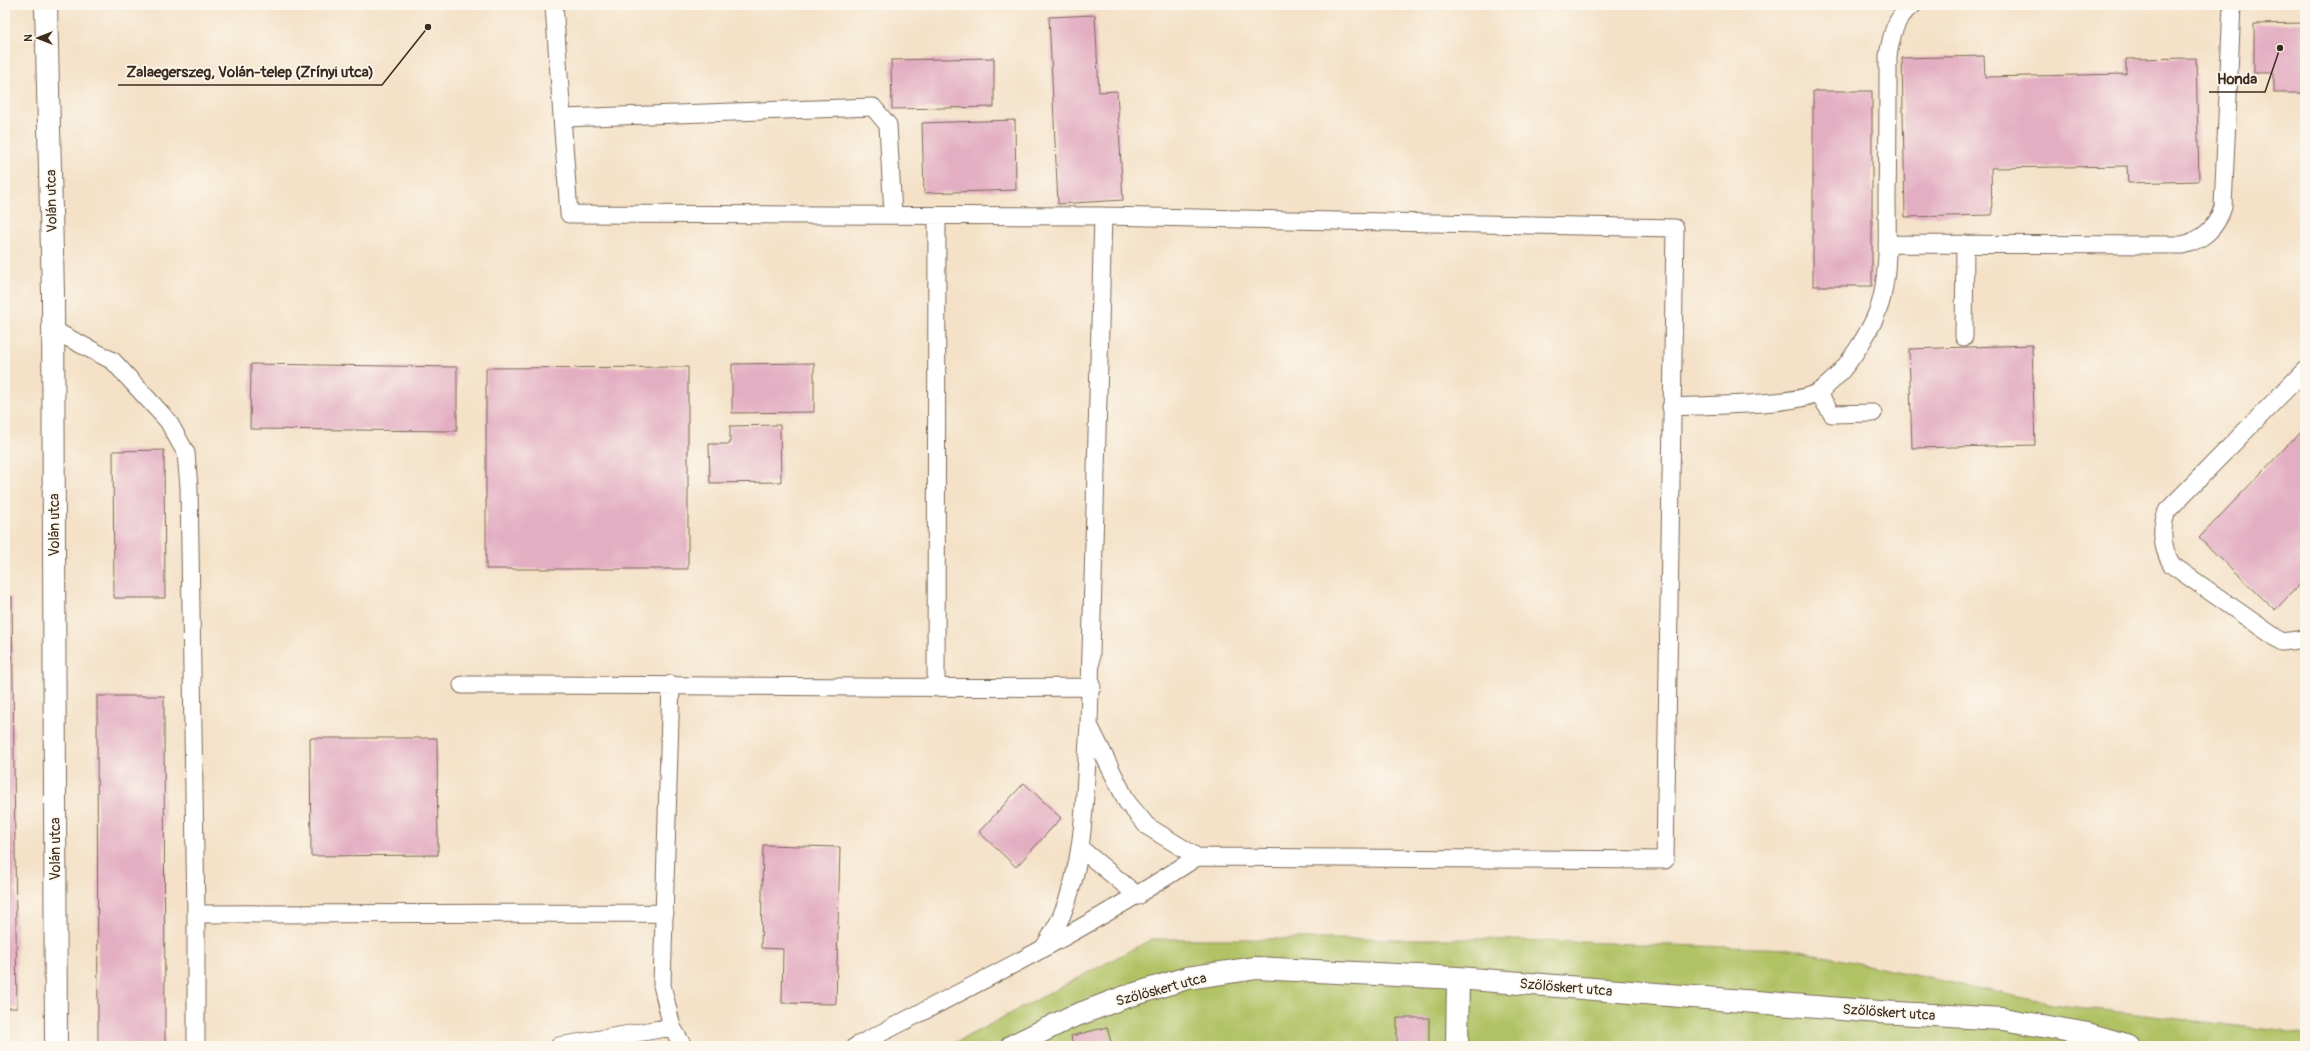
<svg xmlns="http://www.w3.org/2000/svg" width="2310" height="1051" font-family="Pangolin,sans-serif">
<style>
.garden{fill:#b1c265;stroke:#767642}
.building{fill:#e3aec2}
.lines{fill:none;stroke-linecap:round;stroke-linejoin:round}
.service-casing{stroke:#7c6a59;stroke-width:19}
.minor-casing{stroke:#7c6a59;stroke-width:24}
.service{stroke:#fff;stroke-width:17}
.minor{stroke:#fff;stroke-width:22}
.labels{text-anchor:middle;stroke-width:3.5;stroke-linejoin:round;paint-order:stroke}
.street-label{font-size:14px;fill:#3b2a1e;stroke:#fbf7ec}
.leader{fill:none;stroke:#3b2a1e;stroke-width:1.5}
.callout-dot{fill:#3b2a1e;stroke:#fbf7ec;stroke-width:1.5}
.callout-label{font-size:15px;text-anchor:middle;font-weight:bold;fill:#3b2a1e;stroke:#fbf7ec;stroke-width:3.5;stroke-linejoin:round;paint-order:stroke}
</style>
<rect width="100%" height="100%" fill="#fbf7ec"/>
<filter id="ink" filterUnits="userSpaceOnUse"><feTurbulence type="fractalNoise" baseFrequency=".025" numOctaves="2"/><feDisplacementMap in="SourceGraphic" scale="8" xChannelSelector="R" yChannelSelector="G"/><feConvolveMatrix kernelMatrix="1 2 1 2 8 2 1 2 1" color-interpolation-filters="sRGB"/></filter>
<filter id="wash" filterUnits="userSpaceOnUse"><feTurbulence type="fractalNoise" baseFrequency=".012" numOctaves="4" result="noise"/><feDisplacementMap in="SourceGraphic" scale="16" xChannelSelector="R" yChannelSelector="G"/><feGaussianBlur stdDeviation="0.9" result="paint"/><feColorMatrix in="noise" values="0 0 0 0 0 0 0 0 0 0 0 0 0 0 0 0 0 1.4 0 .05"/><feComposite in="paint" operator="in"/></filter>
<g filter="url(#wash)">
<rect width="100%" height="100%" fill="#f4e1c7"/>
<path class="garden" d="M1152,939H1483L1791,949L2052,1004L2305,1034V1046H949Z"/>
<g id="blocks">
<path class="building" d="M1095,15L1099,92L1117,91L1123,200L1058,204L1049,17Z
M2305,23V93H2274V73H2254V24Z
M1984,56L1985,77L2126,74V59L2196,58L2199,181L2128,183L2127,166L1991,168L1992,215L1905,217L1902,58Z
M994,58V107L892,109L891,60Z
M1813,91H1872V286H1813Z
M1015,120L1016,190L924,193L922,123Z
M5,242H6L7,416H5Z
M2032,345L2035,445L1912,448L1909,349Z
M814,363V412L732,413V364Z
M251,364L457,367V431L250,429Z
M688,367V569H486V368Z
M780,425L781,482L710,483L709,444H730V426Z
M2305,427V579L2275,610L2199,538Z
M164,450L165,598H114L113,451Z
M5,597H12L17,1008H5Z
M97,696H164L165,1046H98Z
M310,738H437L438,855L311,856Z
M1024,783L1061,818L1016,867L979,832Z
M763,845L840,847L836,1004L782,1003L783,949L761,948Z
M1397,1018H1429V1046H1397Z
M1107,1027L1112,1046H1073L1071,1036Z"/>
</g>
</g>
<g filter="url(#ink)">
<use href="#blocks" fill-opacity="0" stroke="#7c6a59" stroke-width="1"/>
<g class="lines">
<defs>
<path id="service" d="M554,5L569,214L1103,216L1675,228L1665,860L1197,857C1088,929 972,986 856,1046
M563,118L873,107L888,125L893,215
M1103,216L1089,725L1127,802L1147,826L1197,857
M1887,244L2182,245C2203,240 2216,229 2223,207L2232,5
M53,330L113,361L168,421L186,453L189,487L196,914V1046
M1964,337L1965,244
M2305,370L2167,511C2160,529 2162,548 2172,565L2282,642L2305,639
M1818,393L1832,414L1873,413
M1671,407C1701,405 1797,406 1818,392C1844,376 1878,323 1883,292C1889,261 1887,228 1887,196C1888,149 1888,103 1888,56C1891,37 1895,16 1913,5
M671,684L662,985L672,1027L683,1046
M462,685C672,684 882,689 1092,687
M936,688L937,216
M1080,848L1138,896
M196,914L665,913
M1043,949C1049,939 1056,928 1061,917C1087,858 1084,789 1089,725
M559,1046L672,1027"/>
<path id="minor" d="M46,5L53,293L56,1046
M1012,1046L1069,1018L1122,998L1187,978L1256,968L1458,978L1879,1012L2003,1019L2088,1034L2129,1046
M1457,1046L1458,978"/>
</defs>
<use href="#service" class="service-casing"/>
<use href="#minor" class="minor-casing"/>
<use href="#service" class="service"/>
<use href="#minor" class="minor"/>
</g>
</g>
<g class="labels">
<g class="street-label">
<text transform="translate(51 201) rotate(-91)" y="5">Volán utca</text>
<text transform="translate(54 525) rotate(-90)" y="5">Volán utca</text>
<text transform="translate(55 849) rotate(-90)" y="5">Volán utca</text>
<text transform="translate(1566 987) rotate(5)" y="5">Szőlőskert utca</text>
<text transform="translate(1161 989) rotate(-15)" y="5">Szőlőskert utca</text>
<text transform="translate(1889 1012) rotate(4)" y="5">Szőlőskert utca</text>
</g>
</g>
<path class="leader" d="M428 27L382 85H118M2280 48L2265 92H2209"/>
<g class="callout-dot">
<circle cx="428" cy="27" r="4"/>
<circle cx="2280" cy="48" r="4"/>
</g>
<g class="callout-label">
<text x="250" y="77">Zalaegerszeg, Volán-telep (Zrínyi utca)</text>
<text x="2237" y="84">Honda</text>
</g>
<rect width="2310" height="1051" fill="none" stroke="#fbf7ec" stroke-width="20"/>
<g transform="translate(38 38) rotate(270)" stroke="#fbf7ec" stroke-width="3" paint-order="stroke">
<path d="M0-3L7 15L0 10L-7 15Z" fill="#3b2a1e"/>
<text y="-6" font-size="11" font-weight="bold" text-anchor="middle" fill="#3b2a1e">N</text>
</g>
</svg>
